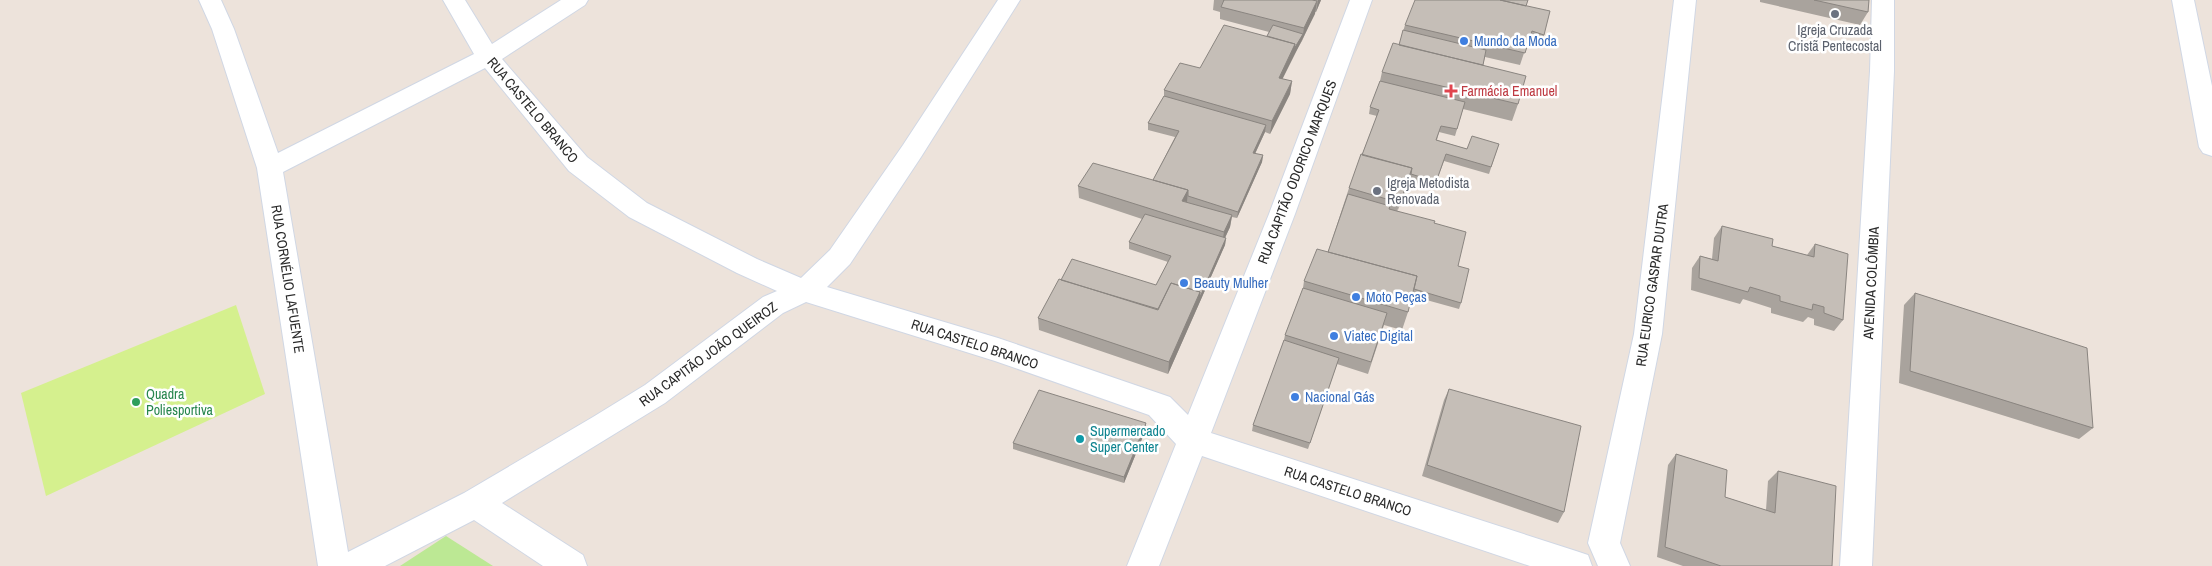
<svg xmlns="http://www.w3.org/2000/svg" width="2212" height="566" font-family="'Archivo Narrow',sans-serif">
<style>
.green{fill:#bce894}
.pitch{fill:#d5f08e}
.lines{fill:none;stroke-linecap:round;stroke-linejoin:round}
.street-casing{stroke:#d0d7e4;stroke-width:2}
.street{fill:#fff;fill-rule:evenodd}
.wall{fill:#a9a39d}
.shaded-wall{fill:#8a8580}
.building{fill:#c5beb7;stroke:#8a8580}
.worship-dot{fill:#6b7280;stroke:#fff;stroke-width:2}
.shop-dot{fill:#3f7fe0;stroke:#fff;stroke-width:2}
.health-dot{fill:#e0444e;stroke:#fff;stroke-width:2}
.leisure-dot{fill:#2e9e5b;stroke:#fff;stroke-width:2}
.culture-dot{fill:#0f9aa8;stroke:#fff;stroke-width:2}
.labels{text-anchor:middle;stroke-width:5;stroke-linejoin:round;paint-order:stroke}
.worship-label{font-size:14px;fill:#5b616d;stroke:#fff}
.shop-label{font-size:14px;fill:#366cbe;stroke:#fff;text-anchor:start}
.health-label{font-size:14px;fill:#be3a42;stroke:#fff;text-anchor:start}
.street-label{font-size:14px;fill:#2a2a2a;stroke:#fff}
.leisure-label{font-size:14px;fill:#27864d;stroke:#fff;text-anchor:start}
.culture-label{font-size:14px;fill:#0d838f;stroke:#fff;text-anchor:start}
</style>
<rect width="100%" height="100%" fill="#ede3db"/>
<path class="green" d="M446,536L493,566H400Z"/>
<path class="pitch" d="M236,305L265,394L46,496L21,393Z"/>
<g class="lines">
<defs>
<path id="street" d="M199,0H221L234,29L278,153L474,54L443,0H465L492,44L561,0H588L585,5L502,59L587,157L647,203L757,259L801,278L830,250L903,145L998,0H1020L921,157L850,264L827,287L998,338L1170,397L1188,415L1269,214L1350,0H1372L1295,214L1211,433L1576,551L1588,555L1592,566H1530L1202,456L1159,566H1127L1176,444L1149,415L995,361L806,302L783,313L665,403L502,503L583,555L587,566H543L474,520L385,566H318L257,168L212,29ZM485,68L569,171L629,217L737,273L777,291L763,297L645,385L593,417L464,493L348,552L283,172Z
M1674,0H1696L1662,334L1620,543L1630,566H1598L1588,543L1634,334Z
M1872,0H1894V71L1872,566H1840L1870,71Z
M2172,0H2194L2212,86V156L2203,153L2199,147Z"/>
</defs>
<use href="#street" class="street-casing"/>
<use href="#street" class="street"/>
</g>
<path class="wall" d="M1214,0H1321L1316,12H1315L1302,41L1293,56L1282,79L1292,81L1290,94L1270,134L1265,132L1255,154L1263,155L1262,162L1237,218L1232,217L1230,227L1225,238H1226L1225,245L1168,374L1039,330L1038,318L1061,280L1156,285L1168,262L1129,249V242L1142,219L1079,198L1078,186L1153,180L1175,137L1148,130V123L1164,96V90L1200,68L1267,36L1269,32L1220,19V12L1213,10Z
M1760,0H1869L1868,12L1860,25L1760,2Z
M1526,6L1544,35L1540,47L1527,44L1520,65L1485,57L1483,65L1518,104L1512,121L1463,109L1455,136L1439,132L1437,140L1467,149L1499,144L1489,174L1444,161L1434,188L1409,181L1397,211L1434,223L1458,266L1461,303L1459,309L1412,296L1408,312L1402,330L1384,325L1368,374L1337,364L1308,449L1252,431L1253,425L1284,340L1285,335L1303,288L1304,281L1328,252L1349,188L1377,116L1369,114L1370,107L1380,81L1382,72L1399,45L1405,25Z
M1722,226L1772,246L1807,255L1815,244L1843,320L1834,331L1814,325V319L1808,317L1803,322L1771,313V308L1743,299L1740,304L1691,290L1692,268L1700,256L1712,259L1714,238Z
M1915,293L2093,428L2079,439L1899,383L1904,305Z
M1449,389L1564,512L1558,523L1422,476L1444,400Z
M1146,423V429L1124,483L1013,449V443Z
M1676,454L1725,497L1766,510L1768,481L1778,471L1832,566H1683L1657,557L1668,465Z"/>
<path class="shaded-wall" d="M1318,0H1321L1316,12Z
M1317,1L1315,14L1277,90L1279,78L1295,44L1303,34L1304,28Z
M1292,81L1290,94L1270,134L1272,121Z
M1266,125L1265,132L1252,160L1253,153Z
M1263,155L1262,162L1237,218L1238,212Z
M1412,168L1409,181L1396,215L1400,203Z
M1188,190L1187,202L1182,201Z
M1232,215L1230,227L1222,244L1224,232Z
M1226,238L1225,245L1168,374L1169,362L1200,292Z
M1146,423V429L1124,483V477Z"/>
<path class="building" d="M1223,0H1312L1317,1L1304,28L1221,7L1224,0Z
M1415,0H1500L1550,11L1544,35L1532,31L1525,53L1405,25Z
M1500,0H1528L1526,6Z
M1814,0H1869L1868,12Z
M1224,25L1295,44L1279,78L1292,81L1272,121L1164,90L1180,63L1200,68Z
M1273,25L1303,34L1294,49L1295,44L1267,36Z
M1403,30L1486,50L1483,65L1399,45Z
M1393,43L1526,76L1518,104L1382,72Z
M1380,81L1465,102L1457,129L1441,126L1436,140L1467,149L1472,136L1499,144L1491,167L1446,154L1436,182L1411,174L1412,168L1362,155L1379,110L1370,107Z
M1164,96L1266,125L1253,153L1263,155L1238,212L1188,196V190L1153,180L1179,131L1148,123Z
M1361,154L1412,168L1400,203L1349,188Z
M1093,163L1188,190L1182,201L1232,215L1224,232L1078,186Z
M1348,194L1390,206L1389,209L1435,221L1434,223L1466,232L1458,266L1469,269L1461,303L1414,289L1417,276L1328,252Z
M1145,214L1226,238L1200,297V292L1171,283L1158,309L1061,280L1072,259L1156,285L1171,256L1129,242Z
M1722,226L1773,239L1772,246L1814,257L1815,244L1848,254L1843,320L1824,313V307L1813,304L1812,310L1780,301V296L1750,287L1748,292L1699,278L1700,256L1718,261Z
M1317,249L1417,276L1408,312L1304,281Z
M1059,279L1158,310L1171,283L1200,292L1169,362L1038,318Z
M1303,288L1387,313L1371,362L1285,335Z
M1915,293L2087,348L2093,428L1910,371Z
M1284,340L1339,358L1310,443L1253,425Z
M1449,389L1581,426L1564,512L1427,465Z
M1039,390L1146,423L1124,477L1013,443Z
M1676,454L1727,470L1725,497L1775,513L1778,471L1836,486L1832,566H1721L1665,547Z"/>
<g class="worship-dot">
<circle cx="1835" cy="14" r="5"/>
<circle cx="1377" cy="191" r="5"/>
</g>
<g class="shop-dot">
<circle cx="1464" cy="41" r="5"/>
<circle cx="1184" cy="283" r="5"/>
<circle cx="1356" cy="297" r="5"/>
<circle cx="1334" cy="336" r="5"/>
<circle cx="1295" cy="397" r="5"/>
</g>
<path class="health-dot" d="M1448.5 83.5h5v5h5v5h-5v5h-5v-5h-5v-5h5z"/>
<circle class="leisure-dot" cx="136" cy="402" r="5"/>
<circle class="culture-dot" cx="1080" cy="439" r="5"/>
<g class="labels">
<g class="worship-label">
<text x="1835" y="35">Igreja Cruzada<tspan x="1835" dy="16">Cristã Pentecostal</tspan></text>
<text x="1387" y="188" text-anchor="start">Igreja Metodista<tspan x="1387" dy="16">Renovada</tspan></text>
</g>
<g class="shop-label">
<text x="1474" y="46">Mundo da Moda</text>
<text x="1194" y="288">Beauty Mulher</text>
<text x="1366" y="302">Moto Peças</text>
<text x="1344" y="341">Viatec Digital</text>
<text x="1305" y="402">Nacional Gás</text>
</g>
<g class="health-label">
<text x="1461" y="96">Farmácia Emanuel</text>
</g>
<g class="street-label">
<text transform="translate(533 110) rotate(50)" y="5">RUA CASTELO BRANCO</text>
<text transform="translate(1297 172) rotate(-69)" y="5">RUA CAPITÃO ODORICO MARQUES</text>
<text transform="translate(288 279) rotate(81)" y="5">RUA CORNÉLIO LAFUENTE</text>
<text transform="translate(1871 283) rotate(-87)" y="5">AVENIDA COLÔMBIA</text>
<text transform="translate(1652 285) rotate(-82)" y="5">RUA EURICO GASPAR DUTRA</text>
<text transform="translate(975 344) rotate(18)" y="5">RUA CASTELO BRANCO</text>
<text transform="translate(708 354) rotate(-36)" y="5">RUA CAPITÃO JOÃO QUEIROZ</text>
<text transform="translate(1348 491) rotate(18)" y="5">RUA CASTELO BRANCO</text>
</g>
<g class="leisure-label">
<text x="146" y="399">Quadra<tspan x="146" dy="16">Poliesportiva</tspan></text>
</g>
<g class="culture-label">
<text x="1090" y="436">Supermercado<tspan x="1090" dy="16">Super Center</tspan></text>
</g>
</g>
</svg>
